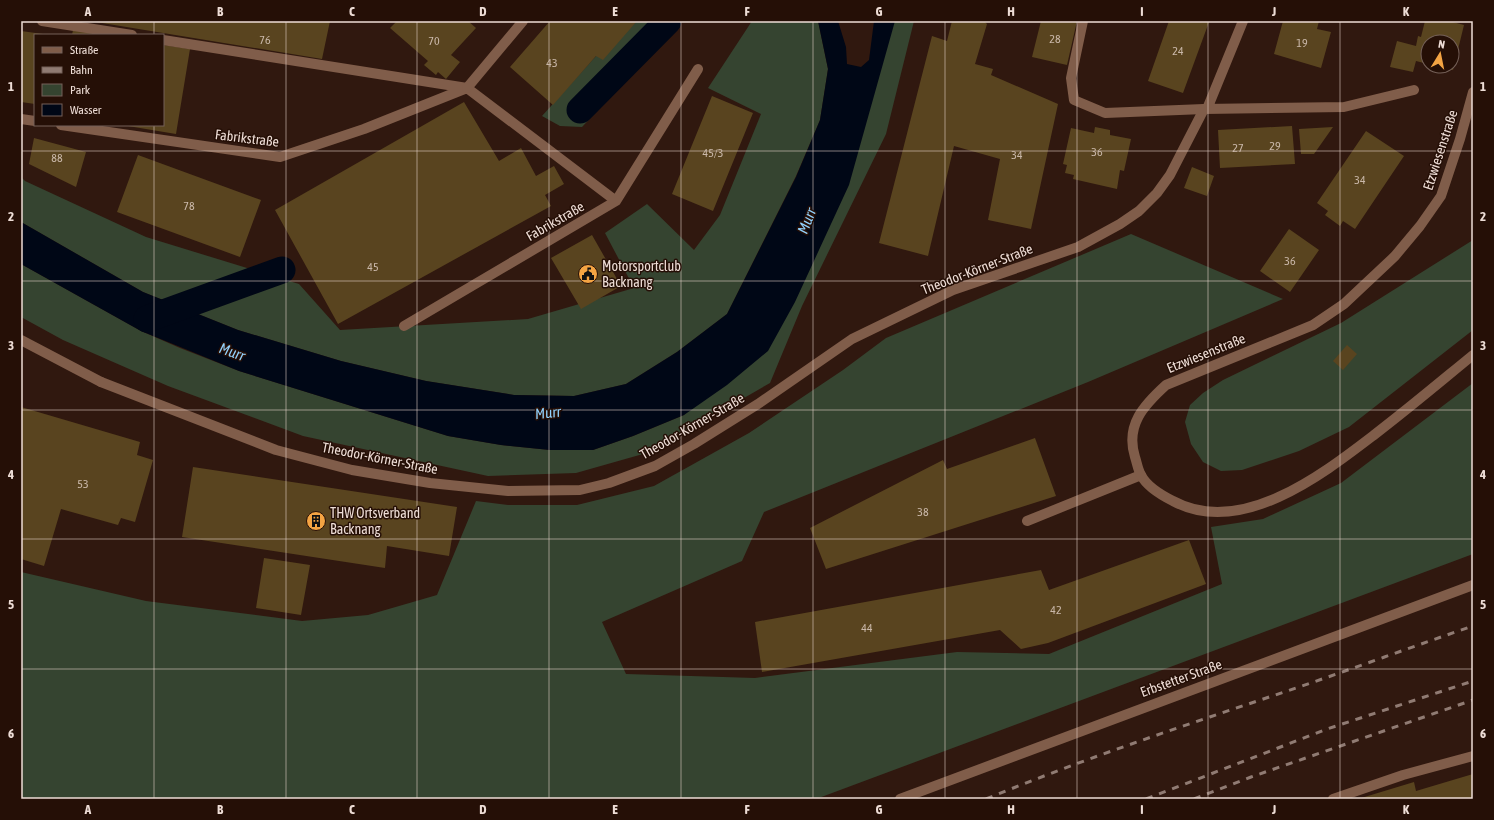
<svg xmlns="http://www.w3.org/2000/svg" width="1494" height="820" font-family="'Asap Condensed',sans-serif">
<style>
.green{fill:#354430}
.water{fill:#000716}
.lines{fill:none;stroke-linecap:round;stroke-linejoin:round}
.canal{stroke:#000716;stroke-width:27}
.building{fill:#59441f}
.service{stroke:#805d4a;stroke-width:10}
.minor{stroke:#805d4a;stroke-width:10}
.tertiary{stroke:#805d4a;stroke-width:10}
.rail{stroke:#907b73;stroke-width:3;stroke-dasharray:7 7;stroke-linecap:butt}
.grid{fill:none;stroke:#eeddd6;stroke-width:1;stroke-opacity:0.55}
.labels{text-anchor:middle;stroke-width:3;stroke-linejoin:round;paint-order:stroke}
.number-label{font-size:12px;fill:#c9b7a8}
.street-label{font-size:14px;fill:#eeddd6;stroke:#250f06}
.poi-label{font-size:14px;fill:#eeddd6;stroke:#250f06;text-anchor:start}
.water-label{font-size:15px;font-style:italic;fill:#92d1fd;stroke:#250f06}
.neatline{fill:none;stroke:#eeddd6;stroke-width:1.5}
.grid-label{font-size:13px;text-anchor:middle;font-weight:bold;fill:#eeddd6}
</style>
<rect width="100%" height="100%" fill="#30180f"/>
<path class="green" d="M637,21H682L582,127L560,126L542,116L596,56Z
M752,21H818L828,69L820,120L796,176L727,314L677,352L626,384L574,396L514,395L426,381L341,361L238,330L143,292L21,222V177L25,181L146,237L299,284L340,330L528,319L634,288L605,233L647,204L694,250L720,215L761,114L708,88Z
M894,21H914L886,134L802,306L770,383L650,452L576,473L488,476L303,436L168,386L63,340L21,317V264L141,331L180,348L239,371L448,436L501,445L550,450H593L633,436L684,415Z
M1131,234L1283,299L1088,382L764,512L742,561L602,622L626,674L755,678L957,652L1049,654L1222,584L1211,527L1263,519L1341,483L1473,383V554L816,799H21V572L146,601L302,621L368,615L437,595L476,501L508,505H577L654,486L749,433L843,370L886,338Z
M1473,240V330L1349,427L1299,451L1242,470L1221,471L1203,462L1191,444L1185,422L1190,405L1203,393L1223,380L1341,323Z"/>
<path class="water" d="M818,21H838L846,47L847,64L861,67L869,60L874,21H895L849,185L795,302L768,351L727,385L684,415L633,436L593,450H550L501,445L448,436L239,371L141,331L21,264V222L143,292L238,330L341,361L426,381L514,395L574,396L626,384L677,352L727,314L796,177L820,120L828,69Z"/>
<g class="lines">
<path class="canal" d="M580,110L668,21
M147,319L282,270"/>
</g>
<path class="building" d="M90,21H330L322,59Z
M397,21H468L476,28L451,55L460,62L446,79L438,72L436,75L424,65L428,61L390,28Z
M550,21H637L603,60L596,56L553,105L510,67Z
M952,21H984L987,24L975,64L993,69L991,75L1058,104L1031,229L988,220L1000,159L954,146L928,256L879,243L932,36L947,41Z
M1041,21H1077L1067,65L1032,57Z
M1169,21L1209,22L1183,93L1148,81Z
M1283,21H1319L1317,29L1331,32L1321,68L1274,54Z
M1425,21H1449L1464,25L1453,70L1439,67L1452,66V42H1428V64L1416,61L1413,72L1390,67L1397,41L1416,46L1418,36L1421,37Z
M73,30L99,34L98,35H72Z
M21,31L43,34L35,35V104L21,102Z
M163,45L190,49L176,134L128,126L163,125Z
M712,96L753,113L713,211L672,194Z
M464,102L499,161L521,148L536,176L554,166L564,184L545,195L551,206L338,324L275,210Z
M1292,126L1295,164L1220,168L1218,130Z
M1095,127L1110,130V135L1131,139L1124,171L1120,170L1117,189L1073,179L1074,175L1065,173L1067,165L1063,164L1071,128L1094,133Z
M1333,127L1314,154H1301L1299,129Z
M1366,131L1404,156L1355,229L1343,221L1340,226L1325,215L1328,211L1317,203Z
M34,138L86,152L76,187L29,164Z
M138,155L261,200L240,257L117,212Z
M1192,167L1214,176L1207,196L1184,188Z
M1289,229L1319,250L1290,292L1260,271Z
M592,235L621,286L581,309L551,258Z
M1347,345L1357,354L1343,370L1333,361Z
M21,407L140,442L137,455L153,460L135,522L121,518L118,525L61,509L44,566L21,559Z
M1035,438L1056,496L826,569L810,528L943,460L947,469Z
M193,467L457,507L449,556L387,546L385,568L182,537Z
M1189,540L1206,584L1048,643L1021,649L1000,630L762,672L755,622L1041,570L1049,590Z
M264,558L310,565L301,615L256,608Z
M1473,774V799H1358L1414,782L1416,791Z"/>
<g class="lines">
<path class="service" d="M42,21L132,35
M1083,21L1071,78L1074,100L1105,113L1204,109
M163,40L467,88L616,201
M21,119L35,121
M61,125L280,157L364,129L467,88
M404,326L616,201L698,69
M21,340L101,382
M1027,521L1141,475
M1333,799L1403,775L1473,756"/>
<path class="minor" d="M467,88L523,21
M1207,109L1243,21
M101,382L276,450L352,470L430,483L508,491L580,490L609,483L655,466L694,444L758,404L852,339L953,290L1078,247L1120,224L1139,211L1157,193L1170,175L1204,109L1344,107L1414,90"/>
<path class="tertiary" d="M1473,92L1460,139L1441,196L1420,226L1395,256L1344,304L1313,325L1166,385C1144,405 1125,425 1135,457C1137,463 1138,470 1141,475C1147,487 1161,495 1173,501C1241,538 1323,474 1374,435C1408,409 1440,382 1473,355
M900,799L1473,585"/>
<path class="rail" d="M986,799C1088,757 1192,723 1296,688C1355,668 1414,646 1473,626
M1146,799L1327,729L1473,681
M1194,799L1251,777L1473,700"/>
</g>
<path class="grid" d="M154,21V35M286,21V799M417,21V799M549,21V799M681,21V799M813,21V799M945,21V799M1077,21V799M1208,21V799M1340,21V799M154,125V799M21,151H1473M21,281H1473M21,410H1473M21,539H1473M21,669H1473"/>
<defs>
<symbol id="civic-disc" viewBox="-11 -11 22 22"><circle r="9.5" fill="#f4a443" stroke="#250f06"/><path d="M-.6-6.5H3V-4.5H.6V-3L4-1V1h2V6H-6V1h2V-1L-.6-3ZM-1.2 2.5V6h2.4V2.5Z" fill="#111"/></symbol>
<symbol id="building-disc" viewBox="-11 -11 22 22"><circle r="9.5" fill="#f4a443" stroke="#250f06"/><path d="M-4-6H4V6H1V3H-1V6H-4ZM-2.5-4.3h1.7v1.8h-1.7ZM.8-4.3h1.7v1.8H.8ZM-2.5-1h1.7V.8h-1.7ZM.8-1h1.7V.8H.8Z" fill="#111"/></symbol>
</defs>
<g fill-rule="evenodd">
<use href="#civic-disc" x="577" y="263" width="22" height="22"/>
<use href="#building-disc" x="305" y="510" width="22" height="22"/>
</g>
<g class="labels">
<g class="number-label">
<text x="1055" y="43">28</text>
<text x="265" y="44">76</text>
<text x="434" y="45">70</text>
<text x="1302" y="47">19</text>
<text x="1178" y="55">24</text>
<text x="552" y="67">43</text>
<text x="1275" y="150">29</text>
<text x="1238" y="152">27</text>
<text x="1097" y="156">36</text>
<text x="713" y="157">45/3</text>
<text x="1017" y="159">34</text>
<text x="57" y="162">88</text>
<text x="1360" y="184">34</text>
<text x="189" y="210">78</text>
<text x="1290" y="265">36</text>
<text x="373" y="271">45</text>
<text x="83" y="488">53</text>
<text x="923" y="516">38</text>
<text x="1056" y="614">42</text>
<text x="867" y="632">44</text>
</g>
<g class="street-label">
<text transform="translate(247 138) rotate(7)" y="5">Fabrikstraße</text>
<text transform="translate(1440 150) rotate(-72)" y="5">Etzwiesenstraße</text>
<text transform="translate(555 221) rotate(-30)" y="5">Fabrikstraße</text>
<text transform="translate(977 269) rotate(-21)" y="5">Theodor-Körner-Straße</text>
<text transform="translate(1206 353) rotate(-22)" y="5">Etzwiesenstraße</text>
<text transform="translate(692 426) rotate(-30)" y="5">Theodor-Körner-Straße</text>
<text transform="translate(380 458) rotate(11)" y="5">Theodor-Körner-Straße</text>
<text transform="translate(1181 678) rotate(-20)" y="5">Erbstetter Straße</text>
</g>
<g class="poi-label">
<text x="602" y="271">Motorsportclub<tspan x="602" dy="16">Backnang</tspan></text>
<text x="330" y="518">THW Ortsverband<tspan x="330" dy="16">Backnang</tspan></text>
</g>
<g class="water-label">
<text transform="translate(807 221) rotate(-68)" y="5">Murr</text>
<text transform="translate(232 352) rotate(20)" y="5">Murr</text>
<text transform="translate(548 413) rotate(-6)" y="5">Murr</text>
</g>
</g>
<rect width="1494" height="820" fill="none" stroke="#250f06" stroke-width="44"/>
<rect x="34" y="34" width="130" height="92" fill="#250f06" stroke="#756159"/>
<rect x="42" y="47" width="20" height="6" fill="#805d4a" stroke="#756159"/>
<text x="70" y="54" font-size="12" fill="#eeddd6">Straße</text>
<rect x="42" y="67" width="20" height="6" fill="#907b73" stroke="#756159"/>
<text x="70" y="74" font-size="12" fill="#eeddd6">Bahn</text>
<rect x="42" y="84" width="20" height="12" fill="#354430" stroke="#756159"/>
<text x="70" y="94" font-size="12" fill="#eeddd6">Park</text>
<rect x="42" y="104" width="20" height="12" fill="#000716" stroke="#756159"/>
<text x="70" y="114" font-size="12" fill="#eeddd6">Wasser</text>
<g transform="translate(1440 54) rotate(10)"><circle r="19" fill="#250f06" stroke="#756159"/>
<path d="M0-3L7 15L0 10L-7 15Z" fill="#f4a443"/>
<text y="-6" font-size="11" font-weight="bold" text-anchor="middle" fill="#eeddd6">N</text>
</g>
<rect x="22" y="22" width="1450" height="776" class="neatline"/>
<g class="grid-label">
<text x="88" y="16">A</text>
<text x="220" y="16">B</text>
<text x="352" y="16">C</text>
<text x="483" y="16">D</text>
<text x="615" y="16">E</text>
<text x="747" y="16">F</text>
<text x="879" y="16">G</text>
<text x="1011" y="16">H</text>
<text x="1142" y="16">I</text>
<text x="1274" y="16">J</text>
<text x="1406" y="16">K</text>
<text x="11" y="91">1</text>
<text x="1483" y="91">1</text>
<text x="11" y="221">2</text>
<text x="1483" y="221">2</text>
<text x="11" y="350">3</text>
<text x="1483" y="350">3</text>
<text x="11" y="479">4</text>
<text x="1483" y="479">4</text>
<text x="11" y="609">5</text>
<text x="1483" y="609">5</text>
<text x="11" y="738">6</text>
<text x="1483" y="738">6</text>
<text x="88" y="814">A</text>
<text x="220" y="814">B</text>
<text x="352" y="814">C</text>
<text x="483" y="814">D</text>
<text x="615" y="814">E</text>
<text x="747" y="814">F</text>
<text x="879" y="814">G</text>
<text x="1011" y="814">H</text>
<text x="1142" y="814">I</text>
<text x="1274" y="814">J</text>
<text x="1406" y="814">K</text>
</g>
</svg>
